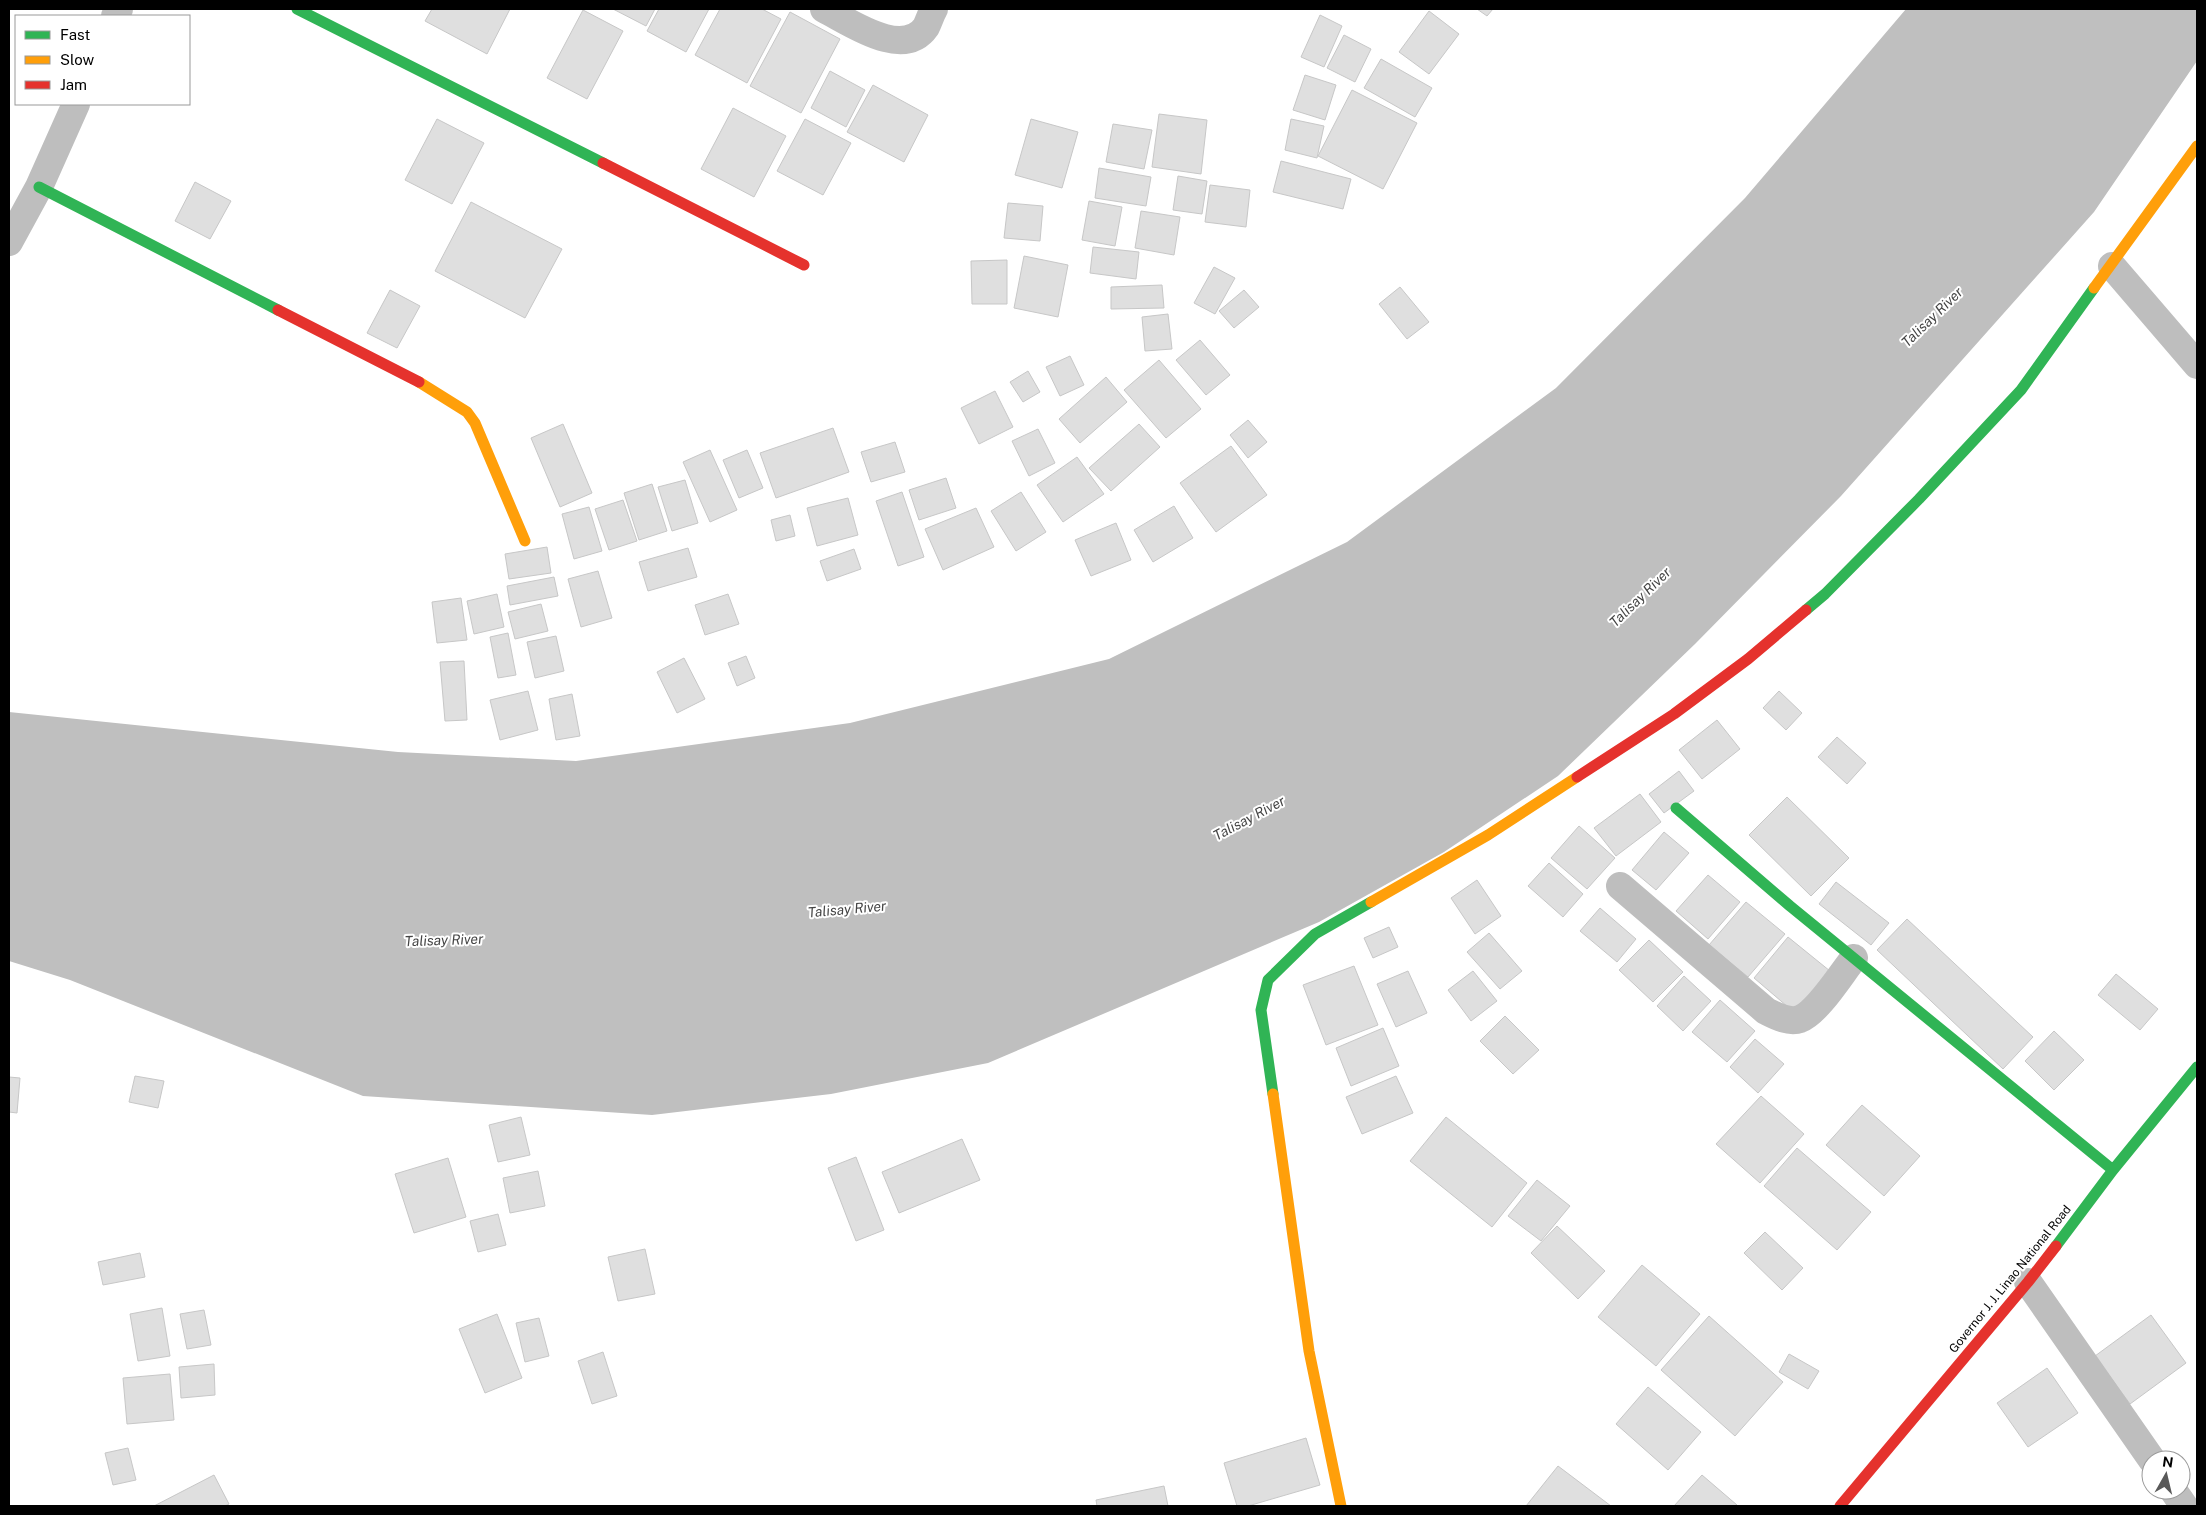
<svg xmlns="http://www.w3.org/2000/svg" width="2206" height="1515" font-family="'Public Sans',sans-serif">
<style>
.water{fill:#bfbfbf}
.building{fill:#dfdfdf;stroke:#c7c7c7}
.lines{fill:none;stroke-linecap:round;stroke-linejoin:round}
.street{stroke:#bebebe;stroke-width:28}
.fast{stroke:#30b455;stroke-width:11}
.slow{stroke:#ff9f0a;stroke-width:11}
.jam{stroke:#e5322d;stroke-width:11}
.labels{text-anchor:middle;stroke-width:4;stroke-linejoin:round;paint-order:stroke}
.street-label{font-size:12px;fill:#000;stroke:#fff}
.water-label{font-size:14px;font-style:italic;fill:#444;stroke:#fff}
</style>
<rect width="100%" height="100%" fill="#fff"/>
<path class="water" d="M1906,9H2197V61L2094,212L1841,496L1695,644L1558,776L1444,852L1319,922L988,1063L831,1094L652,1115L363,1096L70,980L9,961V712L398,752L576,761L850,723L1109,659L1347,542L1556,388L1745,198Z"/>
<path class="building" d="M432,9H510L487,54L425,21Z
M613,9H655L646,26Z
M659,9H709L686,52L647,31Z
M720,9H762L781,19L747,83L695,55Z
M1477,9H1493L1487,16Z
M583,10L623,31L587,99L547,78Z
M1429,11L1459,34L1429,74L1399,52Z
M790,12L840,39L801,113L750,86Z
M1320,15L1342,26L1324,67L1301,57Z
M1344,35L1371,49L1355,82L1327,68Z
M1381,59L1432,88L1415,117L1364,88Z
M830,71L865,90L846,127L811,108Z
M1305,75L1336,85L1325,120L1293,110Z
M873,85L928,115L904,162L847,132Z
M1352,90L1417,123L1383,189L1318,156Z
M733,108L786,136L754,197L701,169Z
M1159,114L1207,120L1201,174L1152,167Z
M437,119L484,143L452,204L405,180Z
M805,119L851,143L823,195L777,171Z
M1031,119L1078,132L1062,188L1015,175Z
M1291,119L1324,126L1317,158L1285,150Z
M1113,124L1152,130L1144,169L1106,162Z
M1281,161L1351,179L1343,209L1273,192Z
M1099,168L1151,177L1146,206L1095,198Z
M1178,176L1207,181L1202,214L1173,210Z
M195,182L231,201L210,239L175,221Z
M1210,185L1250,190L1246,227L1205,222Z
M1089,201L1122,207L1115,246L1082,240Z
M471,202L562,249L525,318L435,271Z
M1008,203L1043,206L1040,241L1004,238Z
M1141,211L1180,217L1174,255L1135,248Z
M1093,247L1139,252L1136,279L1090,273Z
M1024,256L1068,265L1058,317L1014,308Z
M1007,260V304H972L971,261Z
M1214,267L1235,278L1215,314L1194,303Z
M1162,285L1164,308L1111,309V287Z
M1400,287L1429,322L1407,339L1379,304Z
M390,290L420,306L397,348L367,333Z
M1244,290L1259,307L1234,328L1219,311Z
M1168,314L1172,349L1145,351L1142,317Z
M1200,340L1230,375L1206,395L1176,360Z
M1070,356L1084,385L1060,396L1046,367Z
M1159,360L1201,409L1166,438L1124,390Z
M1028,371L1040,392L1023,402L1010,382Z
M1106,377L1127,402L1080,443L1059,419Z
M995,391L1013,427L979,444L961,408Z
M1248,420L1267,442L1248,458L1230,435Z
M563,424L592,493L560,507L531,438Z
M1139,424L1160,447L1111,491L1089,468Z
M833,428L849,472L776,498L760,453Z
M1038,429L1055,463L1029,476L1012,441Z
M895,442L905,472L871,482L861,452Z
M1231,446L1267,495L1216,532L1180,483Z
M710,450L737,510L710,522L683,462Z
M747,450L763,488L739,498L723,460Z
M1077,457L1104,494L1063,522L1037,485Z
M946,478L956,508L919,520L909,490Z
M685,480L698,523L672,531L658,487Z
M652,484L667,531L639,540L624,493Z
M902,492L924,557L898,566L876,501Z
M1021,492L1046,532L1016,551L991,511Z
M848,498L858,535L817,546L807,508Z
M623,500L637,541L609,550L595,509Z
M1174,506L1193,538L1153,562L1134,530Z
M589,507L602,551L574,559L562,514Z
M976,508L994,547L943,570L925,529Z
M790,515L795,536L776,541L771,520Z
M1116,523L1131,560L1091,576L1075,540Z
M547,547L551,573L509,579L505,554Z
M688,548L697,577L648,591L639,562Z
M854,549L861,569L827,581L820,561Z
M598,571L612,618L581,627L568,579Z
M554,577L558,596L510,605L507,586Z
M497,594L504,627L474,634L467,601Z
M728,594L739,624L705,635L695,605Z
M461,598L467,640L437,643L432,602Z
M541,604L548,631L515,639L508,612Z
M508,633L516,675L498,678L490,637Z
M556,636L564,671L535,678L527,642Z
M746,656L755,678L737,686L728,663Z
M684,658L705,699L677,713L657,672Z
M464,661L467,720L445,721L440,662Z
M528,691L538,730L500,740L490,700Z
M1779,691L1802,713L1786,730L1763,708Z
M572,694L580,736L556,740L549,699Z
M1717,720L1740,749L1702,779L1679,750Z
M1837,737L1866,763L1847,784L1818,757Z
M1679,771L1694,791L1664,813L1649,794Z
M1640,794L1661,822L1616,856L1594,828Z
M1787,797L1849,858L1811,896L1749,835Z
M1579,826L1615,858L1587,889L1551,858Z
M1664,832L1689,853L1656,890L1632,870Z
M1549,863L1583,894L1563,917L1528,886Z
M1708,875L1740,902L1708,939L1676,911Z
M1477,880L1501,916L1475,934L1451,898Z
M1836,882L1889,923L1871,945L1819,904Z
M1746,902L1785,934L1748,977L1709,945Z
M1600,908L1636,939L1617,962L1580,931Z
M1907,919L2033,1037L2003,1069L1877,950Z
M1389,927L1398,947L1373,958L1364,938Z
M1489,933L1522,971L1500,989L1467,952Z
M1788,937L1830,971L1795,1013L1754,978Z
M1649,940L1683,972L1653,1002L1619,970Z
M1354,966L1378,1025L1326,1045L1303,985Z
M1408,971L1427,1013L1396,1027L1377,984Z
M1473,971L1497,1001L1471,1021L1448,990Z
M2116,974L2158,1009L2140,1030L2098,995Z
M1684,976L1711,1001L1683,1031L1657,1006Z
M1720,1000L1755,1031L1727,1062L1692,1032Z
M1505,1016L1539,1050L1513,1074L1480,1041Z
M1383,1028L1399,1066L1351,1086L1336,1048Z
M2054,1031L2084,1060L2054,1090L2025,1061Z
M1755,1039L1784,1064L1758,1093L1730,1067Z
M135,1076L164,1081L158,1108L129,1102Z
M1396,1076L1413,1113L1362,1134L1346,1097Z
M9,1077L20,1078L17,1113L9,1112Z
M1761,1096L1804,1134L1760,1183L1716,1144Z
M1862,1105L1920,1156L1884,1196L1826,1145Z
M521,1117L530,1155L498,1162L489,1125Z
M1446,1117L1527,1183L1492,1227L1410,1161Z
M962,1139L980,1180L899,1213L882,1172Z
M1797,1148L1871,1212L1837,1250L1764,1186Z
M856,1157L884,1230L856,1241L828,1168Z
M448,1158L466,1217L414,1233L395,1174Z
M538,1171L545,1206L510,1213L503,1178Z
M1537,1180L1570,1206L1541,1241L1508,1216Z
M498,1214L506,1245L478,1252L470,1221Z
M1557,1226L1605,1271L1578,1299L1531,1253Z
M1765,1232L1803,1268L1782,1290L1744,1253Z
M645,1249L655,1294L618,1301L608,1257Z
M140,1253L145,1277L103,1285L98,1262Z
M1642,1265L1700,1314L1656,1366L1598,1317Z
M162,1308L170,1356L138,1361L130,1314Z
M204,1310L211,1345L187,1349L180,1314Z
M497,1314L522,1378L485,1393L459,1329Z
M2151,1315L2186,1363L2130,1404L2095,1356Z
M1709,1316L1783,1382L1735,1436L1661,1370Z
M539,1318L549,1356L525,1362L516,1323Z
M603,1352L617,1396L592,1404L578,1361Z
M1789,1354L1819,1371L1808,1389L1779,1372Z
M214,1364L215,1395L181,1398L179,1367Z
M2047,1368L2078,1413L2028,1447L1997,1403Z
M170,1374L174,1420L127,1424L123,1378Z
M1648,1387L1701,1432L1668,1470L1616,1424Z
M1306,1438L1320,1485L1248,1506H1237L1224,1463Z
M128,1448L136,1480L113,1485L105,1453Z
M1558,1466L1611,1506H1526Z
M214,1475L229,1504L225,1506H154Z
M1702,1475L1737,1505L1736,1506H1674Z
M1164,1486L1168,1506H1097L1096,1500Z"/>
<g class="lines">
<path class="street" d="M824,9C850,22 903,60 926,27C929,21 931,14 934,9
M115,16L119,9
M9,242L39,187L76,104
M2112,266L2197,365
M1620,886L1766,1011C1776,1016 1789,1023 1800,1019C1818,1012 1841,974 1854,958
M2028,1282L2152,1460
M2173,1490L2184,1506"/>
<path class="fast" d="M297,9L603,163
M39,187L278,310
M1806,610L1825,594L1919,499L2021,390L2094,288
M1676,808L1790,906L2113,1170
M1273,1094L1261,1010L1268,980L1315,934L1371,902
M2056,1246L2113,1170L2197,1067"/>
<path class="slow" d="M2094,288L2197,146
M419,382L467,412L475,423L525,541
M1371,902L1488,835L1577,777
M1273,1094L1309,1351L1341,1506"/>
<path class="jam" d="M603,163L804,265
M278,310L419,382
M1577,777L1674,714L1748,659L1806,610
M1840,1506L2028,1282L2056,1246"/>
</g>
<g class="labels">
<g class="street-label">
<text transform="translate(2010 1279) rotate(-51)" y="4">Governor J. J. Linao National Road</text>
</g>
<g class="water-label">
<text transform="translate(1932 317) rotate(-44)" y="5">Talisay River</text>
<text transform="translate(1640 597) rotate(-44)" y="5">Talisay River</text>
<text transform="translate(1249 818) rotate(-28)" y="5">Talisay River</text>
<text transform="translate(847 909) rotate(-5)" y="5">Talisay River</text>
<text transform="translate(444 940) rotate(-2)" y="5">Talisay River</text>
</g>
</g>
<rect width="2206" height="1515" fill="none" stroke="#000000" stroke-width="20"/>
<rect x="15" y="15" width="175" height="90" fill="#ffffff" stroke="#999999"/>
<rect x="25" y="31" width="25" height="8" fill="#30b455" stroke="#999999"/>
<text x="60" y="40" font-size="15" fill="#000000">Fast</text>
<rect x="25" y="56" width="25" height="8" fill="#ff9f0a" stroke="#999999"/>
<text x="60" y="65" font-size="15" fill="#000000">Slow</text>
<rect x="25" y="81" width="25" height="8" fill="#e5322d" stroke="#999999"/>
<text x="60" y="90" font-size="15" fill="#000000">Jam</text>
<g transform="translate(2166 1475) rotate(8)"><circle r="24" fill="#ffffff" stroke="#999999"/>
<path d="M0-4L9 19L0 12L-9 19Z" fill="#595959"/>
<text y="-8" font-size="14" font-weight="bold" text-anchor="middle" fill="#000000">N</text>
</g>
</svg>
